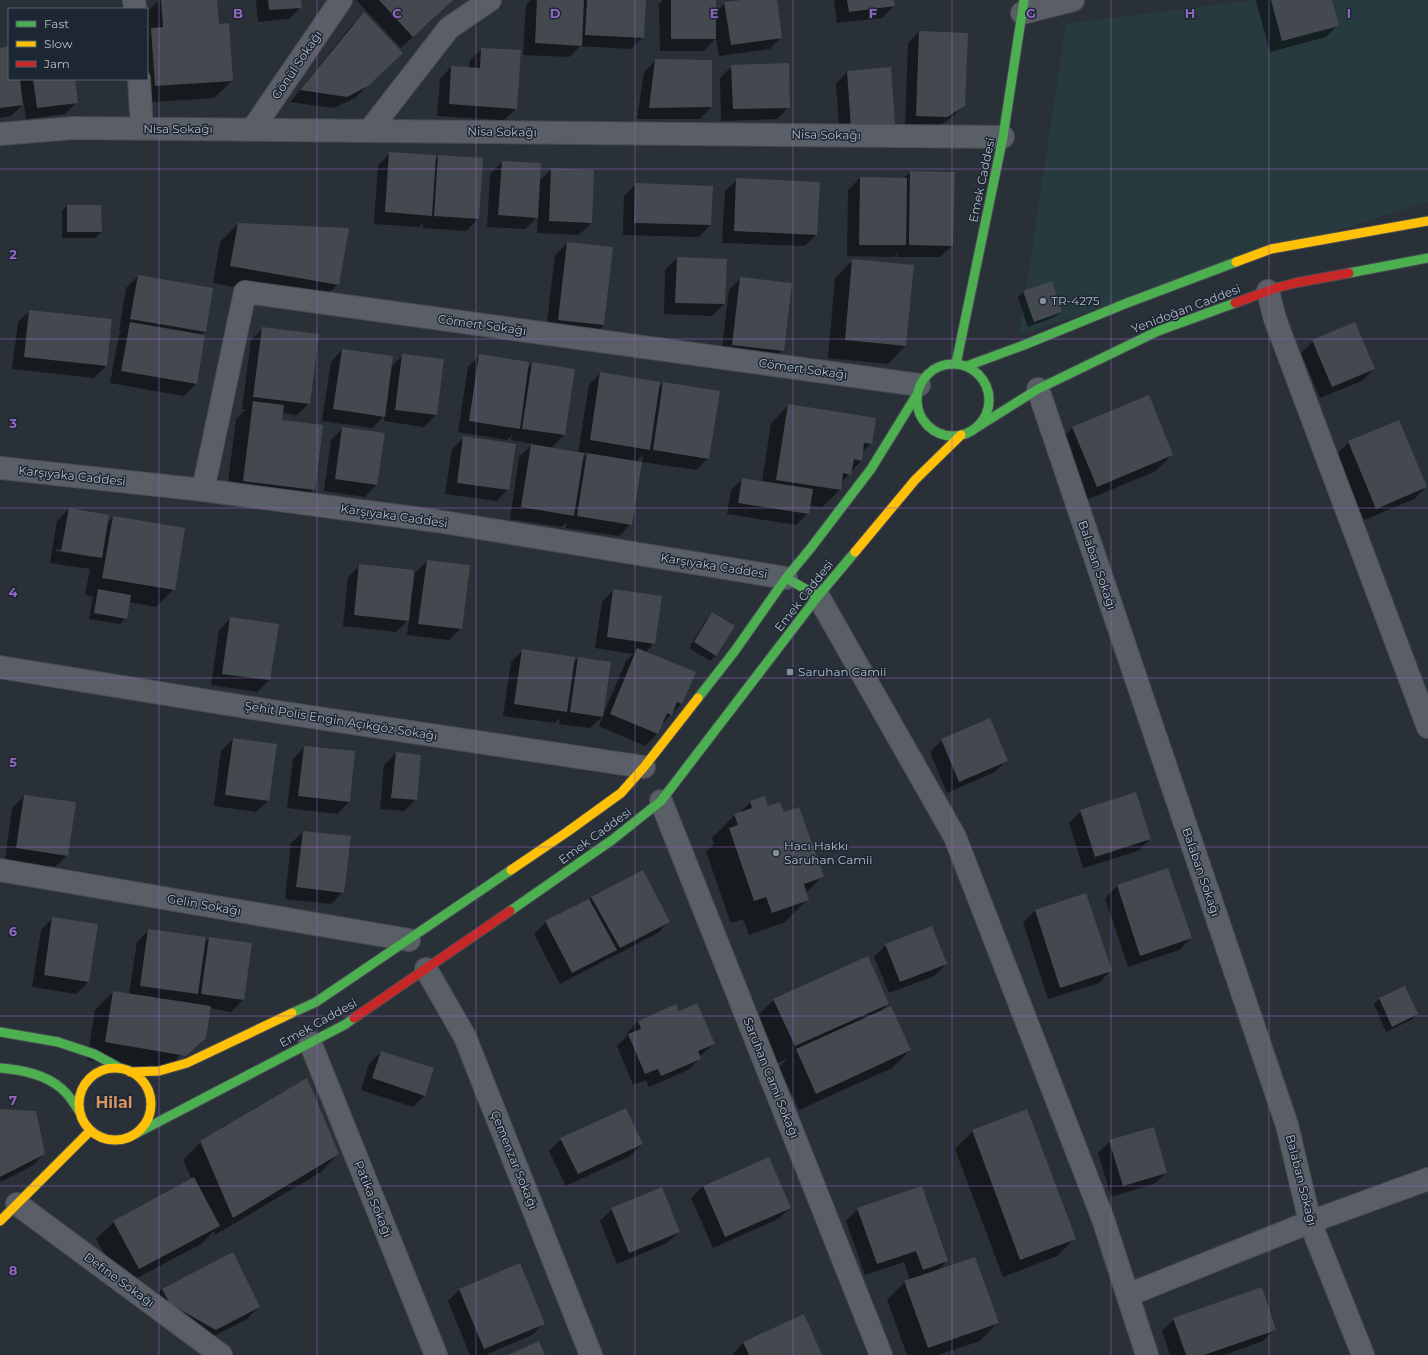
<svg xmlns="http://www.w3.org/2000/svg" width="1428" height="1355" font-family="Montserrat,sans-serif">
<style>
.green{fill:#273a3e}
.shadow{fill:#0007;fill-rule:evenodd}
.building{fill:#444950}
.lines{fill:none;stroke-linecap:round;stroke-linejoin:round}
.street-casing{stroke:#484c53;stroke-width:24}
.fast-casing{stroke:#484c53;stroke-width:11}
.slow-casing{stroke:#484c53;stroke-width:11}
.jam-casing{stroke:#484c53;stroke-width:11}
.street{stroke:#5a5e66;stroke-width:22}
.fast{stroke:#4caf50;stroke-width:9}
.slow{stroke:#ffc107;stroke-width:9}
.jam{stroke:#c62828;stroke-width:9}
.grid{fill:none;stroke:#9266c3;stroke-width:1;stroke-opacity:0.55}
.poi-dot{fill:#848b96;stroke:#1d2633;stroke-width:1.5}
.labels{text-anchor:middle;stroke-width:3;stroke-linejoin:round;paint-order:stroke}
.street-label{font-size:12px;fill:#b4bcc9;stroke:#1d2633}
.poi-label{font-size:12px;fill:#b4bcc9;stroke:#1d2633;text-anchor:start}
.district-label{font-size:16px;font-weight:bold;fill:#d59563;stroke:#1d2633}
.grid-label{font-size:13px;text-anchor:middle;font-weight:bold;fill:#9266c3;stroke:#1d2633;stroke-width:3;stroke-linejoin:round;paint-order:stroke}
</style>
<rect width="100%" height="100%" fill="#2a3038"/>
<path class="green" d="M1253,0H1428V202L1307,240L1019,335L1066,24Z"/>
<path class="shadow" d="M159,0H216L218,25L232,81L214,98L138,103L147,79V12Z
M256,0H300L301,7L289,19L258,22Z
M356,0H452L401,48Z
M531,0H645L643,37L631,49L580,46L569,57L523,55L526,5Z
M663,0H715V13L725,3L750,0H776L781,37L770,49L719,56L716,38L704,51H660L659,4Z
M834,0H893L894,6L882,18L837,23Z
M1258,0H1331L1338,25L1326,37L1270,52L1256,1Z
M364,13L401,53L355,98L334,108L290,102L352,25Z
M919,32L964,105L952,117L935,129L905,128L908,43Z
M9,48V79H74L77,102L65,114L26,119L24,103L11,116L0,118V49Z
M482,49L516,109L504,120L437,116L440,79L451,67L469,68L470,60Z
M656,60L711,61V107L700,119H637L644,72Z
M732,66L789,107L777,119L721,121L720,78Z
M847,72L894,124L882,136L840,139L836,84Z
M390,153L435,160L439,156L478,219L466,231L423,228V223L419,227L374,224L378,165Z
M502,162L539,181L552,169L591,223L579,235L537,233L538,216L525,229L487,227L490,174Z
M910,172L952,246L940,257H897V253L894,257L847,256L848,190L860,178L903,179Z
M737,180L816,235L805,246L722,243L725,191Z
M636,184L712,187L710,225L699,237L623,235L624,196Z
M67,206L101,232L95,238H62V211Z
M238,224L338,284L320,302L213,283L220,242Z
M567,243L612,248L604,325L592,337L546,331L555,255Z
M677,258L724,304L712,316L664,314L665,270Z
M853,260L913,266L905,346L888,364L828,358L835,278Z
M138,276L212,289L205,332L201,335L196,384L184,396L110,383L119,335L122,331H119L126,288Z
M741,278L783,350L771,362L721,356L729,290Z
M1024,292L1061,312L1055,317L1028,327L1018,297Z
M30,311L106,366L94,378L12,369L18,322Z
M263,328L309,403L297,415L282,413L281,421L314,489L297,507L226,498L236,419L246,409H242L251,340Z
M1313,341L1374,369L1362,381L1320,398L1301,353Z
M342,350L391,367L403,355L436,415L424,427L384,421V416L372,428L322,421L331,362Z
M480,355L528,368L532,363L574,369L564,435L551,448L578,453L589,385L600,373L658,389L663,383L708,458L696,470L642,462L643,455L636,462L631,524L619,536L566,528L567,522L561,527L510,519L519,457L533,444L511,440L512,435L507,440L458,432L468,367ZM583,452L588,453L582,460Z
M1148,397L1172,455L1154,472L1079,503L1055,446L1072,428Z
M788,406L871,443L862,452L861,461L840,484V490L822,507L809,505L808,513L796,525L727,514L731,490L743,479L762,482L771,423Z
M343,428L376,485L365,497L324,491L331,440Z
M464,437L508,489L497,501L445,494L452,449Z
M1349,442L1426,487L1414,499L1364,520L1337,454Z
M69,509L107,523L113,517L174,589L156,607L128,602L126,618L120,624L89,619L93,596L85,595L90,569L50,563L57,521ZM56,549L92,555V557L56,551Z
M427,561L461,628L449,640L407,635L409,619L396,632L343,626L348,577L360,565L413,591L415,573Z
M613,590L654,643L646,652L681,704L660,726L657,734L645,746L599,726L603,716L590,728L559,724L560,718L555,723L503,716L511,662L523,650L574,663L578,658L603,715L626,661L633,654L595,648L602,602Z
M712,613L716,655L710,661L689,648L707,619Z
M231,618L278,625L269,680L257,692L211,685L219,630Z
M233,739L268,801L256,812L214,806L221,751Z
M942,740L1006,761L995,772L947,793L930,752Z
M304,747L349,802L337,814L287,808L293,759Z
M396,753L416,799L404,811L380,809L384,765Z
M24,796L67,855L55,867L5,860L12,808Z
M751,802L783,814L822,877L806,893L808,899L785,922L749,935L743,919L731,923L706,852L714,844L712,838L735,815L739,813Z
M1081,811L1150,839L1138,851L1083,868L1069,823Z
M303,832L343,892L331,904L285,899L291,843Z
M1167,870L1191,938L1179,950L1128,967L1105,898L1117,886Z
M642,871L669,921L658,933L608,959L607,958L604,961L560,984L534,934L546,922L589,901L591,898Z
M1035,911L1110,971L1099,983L1048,999L1023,922Z
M53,918L88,982L76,994L32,987L41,930Z
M149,930L204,943L210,938L243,1000L231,1012L210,1008L168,1073L87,1060L95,1010L113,992L129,994L137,942Z
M886,945L946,964L934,976L889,993L874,957Z
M1379,999L1416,1014L1411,1020L1386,1032L1374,1004Z
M774,1000L888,1004L881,1011L910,1050L892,1068L799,1110L779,1067L787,1059L777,1063L756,1017Z
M678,1012L714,1044L699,1057L700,1058L688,1070L649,1087L646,1080L633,1085L617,1046L627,1036V1033L638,1021Z
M381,1052L425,1095L413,1107L361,1090L369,1064Z
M0,1110L44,1154L32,1166L0,1182Z
M973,1131L1074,1239L1057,1256L1003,1277L955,1149Z
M561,1139L642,1144L630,1156L566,1186L549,1151Z
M1110,1141L1166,1173L1154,1184L1111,1197L1098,1153Z
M201,1142L338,1154L321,1172L215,1235L214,1231L201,1244L122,1286L96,1239L114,1222L192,1180L183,1160Z
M768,1158L790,1208L778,1219L713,1248L691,1198L703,1186Z
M612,1209L679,1232L667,1243L617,1264L600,1221Z
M858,1209L947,1261L937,1271L997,1323L980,1341L938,1355H907L887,1300L905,1282L910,1280L904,1262L865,1275L846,1221Z
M162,1289L259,1307L247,1319L204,1341L151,1301Z
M459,1290L544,1323L532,1335L485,1355H470L448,1301Z
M803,1316L821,1355H732L743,1343Z
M1174,1319L1275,1329L1263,1341L1224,1355H1170L1162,1331Z"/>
<path class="building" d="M161,0H217L219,24L229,23L233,81L155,86L151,28L163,27Z
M268,0H301L302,8L269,10Z
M379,0H453L413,37Z
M537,0H584L582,46L535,43Z
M587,0H646L644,38L585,35Z
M671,0H716V39H671Z
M742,0H777L782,38L731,45L724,2Z
M847,0H894L895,6L849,12Z
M1271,0H1332L1339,26L1282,41Z
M364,12L403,53L368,86L347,97L300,90Z
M919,31L968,33L965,106L947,117L916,116Z
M9,46V79H20L23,105L0,108V48Z
M481,48L521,50L517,109L449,104L451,66L480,68Z
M655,59L712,60V107L649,108Z
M789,63L790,108L733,109L731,65Z
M891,67L895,124L851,128L847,71Z
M33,79H75L78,103L37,108Z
M389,152L436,155L432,216L385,212Z
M438,155L483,158L479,219L434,216Z
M502,161L541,163L538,218L498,215Z
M551,168L594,170L592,223L549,221Z
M910,171L955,172L953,246L909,245Z
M860,177L907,178L906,245H859Z
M736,178L820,182L817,235L734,231Z
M635,183L713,186L711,225L634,223Z
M67,205H101L102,232H67Z
M238,223L349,228L339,285L230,266Z
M567,242L613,247L604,325L558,320Z
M677,257L727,259L725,304L675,303Z
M852,259L914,265L906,346L845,340Z
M138,275L213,288L206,332L130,319Z
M740,277L792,283L784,351L732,345Z
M1052,281L1062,312L1034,322L1023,291Z
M29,310L112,319L107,366L24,357Z
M130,322L205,335L197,384L121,371Z
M1355,322L1375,369L1332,387L1312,340Z
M262,327L319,334L310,404L253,397Z
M342,349L393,356L385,417L333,409Z
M402,354L444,359L437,415L395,410Z
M479,354L529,362L520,429L469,421Z
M532,362L575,369L565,435L522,429Z
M600,372L660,382L650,450L590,440Z
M663,382L720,391L709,459L653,450Z
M1149,395L1173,455L1097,487L1072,427Z
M253,401L284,405L282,420L323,425L315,490L243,481Z
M788,404L876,418L872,444L864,443L862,461L854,459L851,475L843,473L841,490L776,480Z
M1399,420L1427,487L1376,509L1348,441Z
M342,427L385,433L377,485L335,479Z
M463,436L516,444L509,490L457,483Z
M531,444L584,453L574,516L521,507Z
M587,453L642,462L632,525L577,516Z
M742,478L813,489L809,514L738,503Z
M69,508L109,515L102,558L61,551Z
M113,516L185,528L175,590L102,578Z
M427,560L470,565L462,629L418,624Z
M359,564L414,570L409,621L354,615Z
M98,589L131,595L127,619L94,613Z
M613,589L662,596L655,644L607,637Z
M712,612L735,626L716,656L694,642Z
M230,617L279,624L270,680L222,674Z
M637,648L696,672L682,704L677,702L672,715L667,713L658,734L610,714Z
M522,649L575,657L567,712L514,704Z
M578,657L611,662L603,717L570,712Z
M990,718L1008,761L959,782L941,739Z
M233,738L277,744L269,801L225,795Z
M304,746L355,751L350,802L298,796Z
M396,752L421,755L417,800L391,798Z
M1136,792L1151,839L1095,857L1080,810Z
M24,795L76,802L68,856L16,848Z
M765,796L768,806L780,802L784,812L799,807L824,877L804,884L809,900L772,913L766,897L754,901L729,828L738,825L734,814L752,808L750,801Z
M303,831L351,836L344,893L296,887Z
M1168,868L1192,938L1140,956L1117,885Z
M643,870L670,922L620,948L591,897Z
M1086,893L1112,971L1060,988L1035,910Z
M589,899L617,950L572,973L545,921Z
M52,917L98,924L89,982L44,975Z
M932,926L947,964L900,982L885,944Z
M148,929L206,937L198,994L140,986Z
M209,937L252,943L244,1000L201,994Z
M868,956L889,1004L795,1046L773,999Z
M1405,986L1418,1014L1392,1027L1379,998Z
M113,991L211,1006L206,1038L186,1056L105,1042Z
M697,1003L715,1044L698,1051L701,1059L661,1076L658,1069L645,1074L628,1034L641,1029L638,1021L676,1004L679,1011Z
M891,1006L911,1050L816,1094L796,1049Z
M381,1051L434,1068L425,1096L372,1078Z
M307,1078L339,1154L233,1218L200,1141Z
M626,1108L643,1144L578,1174L560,1138Z
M0,1109L36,1111L45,1154L0,1177Z
M1027,1109L1076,1239L1020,1260L972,1130Z
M1154,1127L1167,1173L1123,1186L1109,1140Z
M769,1157L791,1208L725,1237L703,1186Z
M194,1177L220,1226L139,1269L113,1221Z
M922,1186L948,1261L923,1270L916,1251L877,1264L857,1208Z
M662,1187L680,1232L629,1253L611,1208Z
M233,1252L260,1307L216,1330L170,1304L162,1289Z
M975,1257L999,1323L928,1348L904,1281Z
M520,1263L545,1324L484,1349L459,1289Z
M1262,1287L1276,1330L1204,1355H1186L1173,1318Z
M804,1314L822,1355H749L743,1342Z
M539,1341L545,1355H508Z"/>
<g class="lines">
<defs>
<path id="street" d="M134,0L135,9
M1022,13L1073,0
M139,79L142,129
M252,130L341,0
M369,131L449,28L490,0
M0,134L73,128L1003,137
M1268,291L1275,319L1428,727
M1038,389L1287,1125L1310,1222L1363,1355
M0,468L203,490L437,521L786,578
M203,490L245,292L919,385
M818,596L955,837L1103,1219L1147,1355
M0,667L265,710L644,767
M661,801L881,1355
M0,870L409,940
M426,969L465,1037L591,1355
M310,1042L436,1355
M17,1204L221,1355
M1128,1295L1310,1222L1428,1179"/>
<path id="fast" d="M1349,273L1428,258
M917 400a36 36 0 1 1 72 0a36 36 0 1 1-72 0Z
M956,364L1003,137L1024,0
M967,366L1024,345L1127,303L1236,262
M971,431L1038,389L1158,331L1235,303
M786,578L818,596
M698,698L734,652L786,578L810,549L871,469L916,396
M510,911L612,840L661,801L818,596L855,552
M292,1013L316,1002L511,870
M0,1032L58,1042L94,1054L120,1068
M0,1068C22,1070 45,1074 62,1089C69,1095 74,1103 79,1111
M137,1133L346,1024L354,1018"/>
<path id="slow" d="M1236,262L1271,249L1428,221
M855,552L915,480L961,435
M511,870L567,832L621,793L644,767L698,698
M79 1104a36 36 0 1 1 72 0a36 36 0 1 1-72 0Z
M130,1072L159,1071L187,1063L292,1013
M0,1221L90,1131"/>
<path id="jam" d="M1235,303L1276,288L1295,283L1349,273
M354,1018L510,911"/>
</defs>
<use href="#street" class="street-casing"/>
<use href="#fast" class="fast-casing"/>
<use href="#slow" class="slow-casing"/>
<use href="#jam" class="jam-casing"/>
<use href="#street" class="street"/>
<use href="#fast" class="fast"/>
<use href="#slow" class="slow"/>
<use href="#jam" class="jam"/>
</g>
<path class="grid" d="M159,0V1355M317,0V1355M476,0V1355M635,0V1355M793,0V1355M952,0V1355M1111,0V1355M1269,0V1355M0,169H1428M0,339H1428M0,508H1428M0,678H1428M0,847H1428M0,1016H1428M0,1186H1428"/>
<g class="poi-dot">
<circle cx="1043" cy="301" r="4"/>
<rect x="786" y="668" width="8" height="8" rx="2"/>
<circle cx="776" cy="853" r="4"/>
</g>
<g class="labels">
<g class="street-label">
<text transform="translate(297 65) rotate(-56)" y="4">Gönül Sokağı</text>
<text x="178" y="133">Nisa Sokağı</text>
<text transform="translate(502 132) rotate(1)" y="4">Nisa Sokağı</text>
<text transform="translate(826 135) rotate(1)" y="4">Nisa Sokağı</text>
<text transform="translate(982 180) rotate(-78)" y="4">Emek Caddesi</text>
<text transform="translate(1186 309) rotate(-21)" y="4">Yenidoğan Caddesi</text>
<text transform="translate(482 325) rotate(8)" y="4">Cömert Sokağı</text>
<text transform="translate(803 369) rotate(8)" y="4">Cömert Sokağı</text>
<text transform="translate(72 476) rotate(6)" y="4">Karşıyaka Caddesi</text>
<text transform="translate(394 516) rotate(8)" y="4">Karşıyaka Caddesi</text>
<text transform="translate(1097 565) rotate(71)" y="4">Balaban Sokağı</text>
<text transform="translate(714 566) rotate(9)" y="4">Karşıyaka Caddesi</text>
<text transform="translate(804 596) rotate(-52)" y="4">Emek Caddesi</text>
<text transform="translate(341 721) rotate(9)" y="4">Şehit Polis Engin Açıkgöz Sokağı</text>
<text transform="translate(595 836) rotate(-36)" y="4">Emek Caddesi</text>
<text transform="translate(1201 872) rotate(71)" y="4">Balaban Sokağı</text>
<text transform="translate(204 905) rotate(10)" y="4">Gelin Sokağı</text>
<text transform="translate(318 1023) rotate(-29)" y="4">Emek Caddesi</text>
<text transform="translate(771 1078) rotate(68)" y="4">Saruhan Cami Sokağı</text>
<text transform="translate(514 1160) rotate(68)" y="4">Çemenzar Sokağı</text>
<text transform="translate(1301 1180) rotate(76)" y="4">Balaban Sokağı</text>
<text transform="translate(373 1199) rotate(68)" y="4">Patika Sokağı</text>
<text transform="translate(119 1280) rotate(36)" y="4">Define Sokağı</text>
</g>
<g class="poi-label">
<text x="1051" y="305">TR-4275</text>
<text x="798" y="676">Saruhan Camii</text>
<text x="784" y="850">Hacı Hakkı<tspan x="784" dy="14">Saruhan Camii</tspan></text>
</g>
<g class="district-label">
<text x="114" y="1108">Hilal</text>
</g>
</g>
<g class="grid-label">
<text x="238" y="18">B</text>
<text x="397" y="18">C</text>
<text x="555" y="18">D</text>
<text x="714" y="18">E</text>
<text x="873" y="18">F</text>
<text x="1031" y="18">G</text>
<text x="1190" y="18">H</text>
<text x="1349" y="18">I</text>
<text x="13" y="259">2</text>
<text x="13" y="428">3</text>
<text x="13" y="597">4</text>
<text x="13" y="767">5</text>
<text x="13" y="936">6</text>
<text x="13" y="1105">7</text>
<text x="13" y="1275">8</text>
</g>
<rect x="8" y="8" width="140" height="72" fill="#1d2633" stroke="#59626f"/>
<rect x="16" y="21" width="20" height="6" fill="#4caf50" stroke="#59626f"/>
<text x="44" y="28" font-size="12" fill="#b4bcc9">Fast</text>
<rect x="16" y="41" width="20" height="6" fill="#ffc107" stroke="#59626f"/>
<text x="44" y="48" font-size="12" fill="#b4bcc9">Slow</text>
<rect x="16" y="61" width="20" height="6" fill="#c62828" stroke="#59626f"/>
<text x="44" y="68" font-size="12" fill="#b4bcc9">Jam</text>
</svg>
